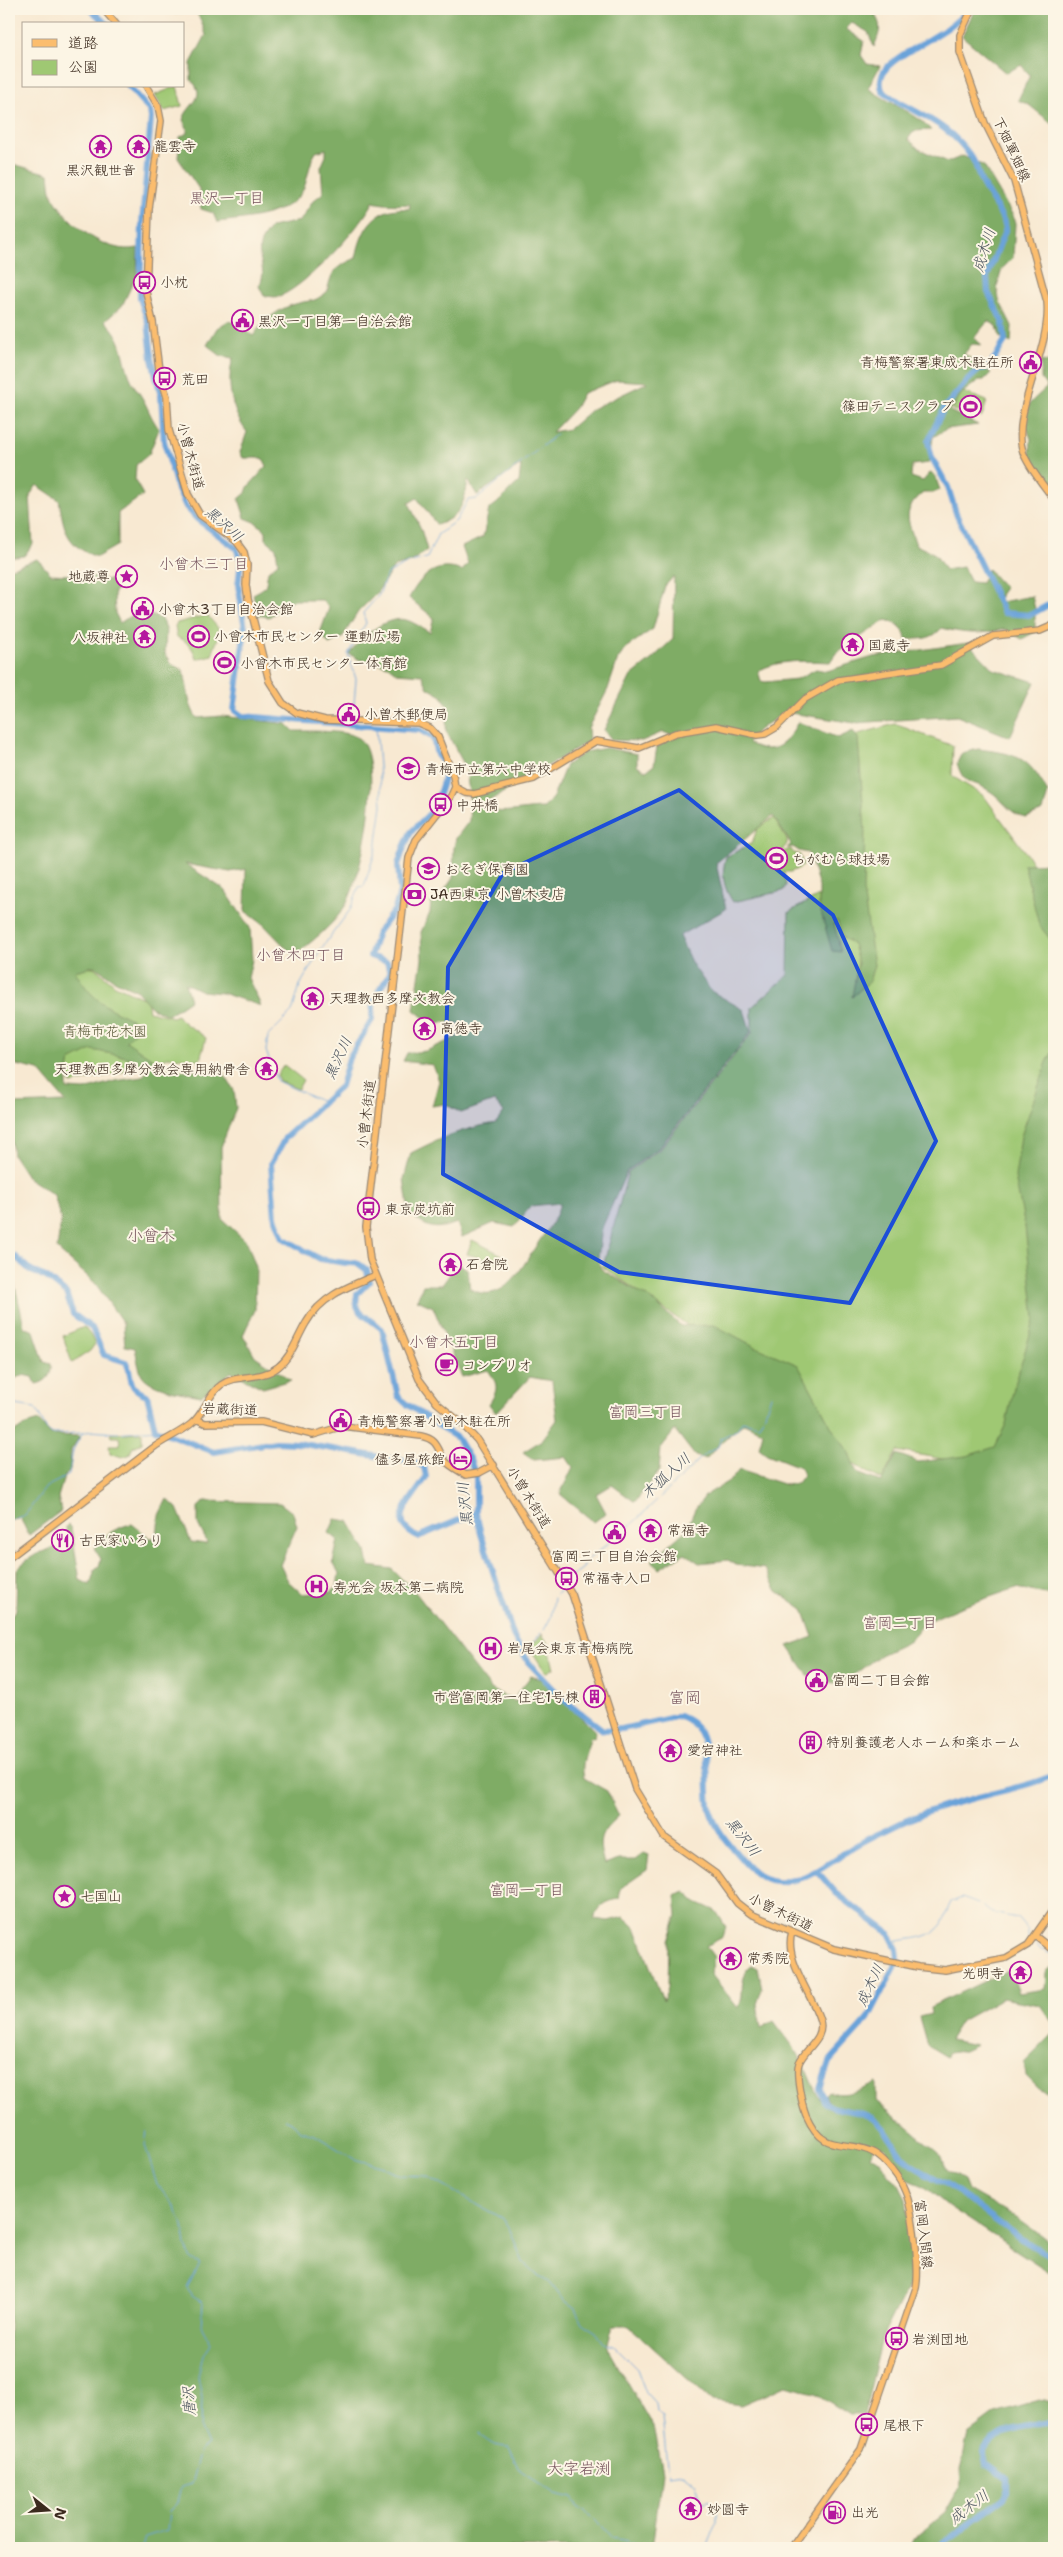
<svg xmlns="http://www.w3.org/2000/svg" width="1063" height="2557" font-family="'Shantell Sans','Klee One',sans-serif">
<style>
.green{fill:#9fc873;stroke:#6d7948}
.forest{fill:#7fac65;stroke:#5d6b42;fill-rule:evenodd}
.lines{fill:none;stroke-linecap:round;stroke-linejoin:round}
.stream{stroke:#6ba3d9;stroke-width:1}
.river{stroke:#6ba3d9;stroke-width:6}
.major-casing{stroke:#9a8a78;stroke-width:8}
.major{stroke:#fbbd6e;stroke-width:5.5}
.marked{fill:#1d4ed8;fill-opacity:0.2;stroke:#1d4ed8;stroke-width:4;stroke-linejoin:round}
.labels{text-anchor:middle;stroke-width:4;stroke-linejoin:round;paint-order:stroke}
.poi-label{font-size:14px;fill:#3b2a1e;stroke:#fcf5e5;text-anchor:start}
.street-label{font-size:14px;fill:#3b2a1e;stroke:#fcf5e5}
.park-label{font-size:14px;fill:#595938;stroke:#fcf5e5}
.neighbourhood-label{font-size:15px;fill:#77555e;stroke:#fcf5e5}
.water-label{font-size:15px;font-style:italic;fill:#4c545f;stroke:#fcf5e5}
.quarter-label{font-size:16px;fill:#77555e;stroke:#fcf5e5}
</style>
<rect width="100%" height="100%" fill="#fcf5e5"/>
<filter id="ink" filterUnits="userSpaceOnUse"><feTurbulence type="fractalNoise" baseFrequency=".02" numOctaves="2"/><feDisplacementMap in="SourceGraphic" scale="10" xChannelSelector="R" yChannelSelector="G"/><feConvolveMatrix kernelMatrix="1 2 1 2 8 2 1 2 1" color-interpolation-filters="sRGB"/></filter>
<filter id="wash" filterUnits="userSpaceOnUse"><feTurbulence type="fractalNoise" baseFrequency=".0096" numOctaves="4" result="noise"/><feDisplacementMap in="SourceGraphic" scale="20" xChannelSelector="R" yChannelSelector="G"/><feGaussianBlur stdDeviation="1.12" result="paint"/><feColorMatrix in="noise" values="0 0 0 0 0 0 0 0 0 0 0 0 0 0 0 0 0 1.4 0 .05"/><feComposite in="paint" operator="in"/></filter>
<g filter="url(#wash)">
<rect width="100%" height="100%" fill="#f8e9d2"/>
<path class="green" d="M177,86L182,106L164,111L155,95Z
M960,391L987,401L982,417L953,410Z
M207,615L218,628L219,635L212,655L196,659C194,648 187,641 177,637L175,626L177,623Z
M895,724L953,746L952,776L984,796L1028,856L1054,900V1090L1048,1327L1002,1445L960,1462L897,1451L882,1480L846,1460L789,1362L687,1325L603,1267L628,1172L660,1149L752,1033V1007L788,975L789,912L826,892L851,736Z
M774,818L787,840V844L780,853L791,849L793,853L800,855L803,866L791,872H784L786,885L783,891L733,902C723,887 721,874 726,857L752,843L757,829Z
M74,967H94L115,985L147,1000L149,1011L173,1017L177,1015C183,1025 197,1030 206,1038L200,1060L167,1057L151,1065L71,1084L55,1021Z
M284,1065L303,1080L298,1089L279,1081L277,1075Z
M472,1240L504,1256L501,1264L467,1254Z
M84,1327L91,1336L95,1344L90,1351L72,1363L63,1336Z
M142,1432V1443L133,1447L129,1455L122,1457L110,1453L109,1445H120L119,1437H111L110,1434Z
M542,1634L547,1642L554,1668L546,1673L530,1648Z"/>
<path class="forest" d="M157,9H888L875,15C883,27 879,34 874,47L868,32L852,23L846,29L864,41L861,55L867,64L880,66L868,88C889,104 914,111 931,130L914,131L908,139L919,149L948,162L963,156L984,166L1012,214L1015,224L1013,258L1002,269L997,286L999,300L1012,326L1011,343L1000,337L997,326L988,321L974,338L982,345L972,344L964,354L991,373L984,380H979L962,393L950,411L978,425L946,429L933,437L929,463L912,465L911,477L923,481L930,473L935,476L940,490L933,493H923C901,511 908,520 916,545L935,554L945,570L963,567L971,582L981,583L988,569L1005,588L1000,595L1001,602L1032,596L1035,609V632L1022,639L1005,629C982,635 964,634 942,628C931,640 921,639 906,639C904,627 897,623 886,620L836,653L830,662C806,661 779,659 758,671L761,681L765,682L797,679L816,669L827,671L873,657L968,643L993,669L1035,682L1010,737L957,716L855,723L784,712C772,723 755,728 748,743C775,757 785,745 798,722L838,738L853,731L858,738L865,830L863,891L874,965L869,982L852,997L858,963L853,944L843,938L837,920L834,924L841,952L832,951L819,905V886L808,853L799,851L793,847L787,848L791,844L773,816L716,863L726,909L679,936L692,964L711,991L744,1010L751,1032L659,1148L627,1171L602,1228L598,1258L601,1269L652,1300L681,1326L714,1325L756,1347L798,1365L832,1428L848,1451L857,1473L881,1482L897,1454L918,1462L966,1456L995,1447L1006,1424L1013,1391L1035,1318L1025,1227L1015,1177L1021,1136L1047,1062L1054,1049V1593L1050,1595L1016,1588L958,1608L923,1623L910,1641L880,1655L855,1674L837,1684L808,1675L788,1646L813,1637L803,1609L777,1591L765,1569L736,1565L728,1560L699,1563L685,1553L659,1569L652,1560L686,1530L695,1509L706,1495L732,1479L739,1470L786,1485L797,1483L803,1475L800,1467L767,1454L759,1448L763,1432L744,1423L721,1442L706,1459L695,1456L675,1430L661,1448L659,1471L635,1502L612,1485L596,1494L606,1513L594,1522L560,1494L573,1467L566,1457L534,1460L523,1452L542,1440L557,1420L552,1381L530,1377L496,1413L489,1404C499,1389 498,1384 488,1370L462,1377L433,1307L417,1300L423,1285H442L458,1263L467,1269L470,1289C503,1306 520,1270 536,1246C547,1229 555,1223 560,1203L531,1206L514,1227L494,1223L462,1237L457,1223C433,1231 428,1229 409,1213L404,1179L411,1153C440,1138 464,1128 496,1123L504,1112L494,1101L461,1113L445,1104L432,1106L439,1081L433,1065L403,1061L407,1053L426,1051L470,1031C457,1019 449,1022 432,1024L414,1010L422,959L421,932L430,913L431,902L442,894L453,878L454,847L456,838L469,821L470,802L466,768L446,731L447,705L442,696L428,688L422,675L397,673L388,666L371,661L360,660L349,654C360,639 385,615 406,620C414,622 423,629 430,632L434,618L409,598C421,576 436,561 462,571L468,564L462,547L483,537L489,509C501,502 508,491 519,482L521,465L477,495L468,480C464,504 461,516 437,525L417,498L409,503L421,529L427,550L411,562L394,567L376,594L358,612L342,638L329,644L320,633L329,608L322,600H293L269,617L257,615L253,594C269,586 265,586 268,571L278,563L276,548L266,539V531L255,522L245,518L239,499L246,493L248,487L267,466L263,458H243L240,452L247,432C231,412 226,382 233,358L221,356L207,345L217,328L228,321L235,323L253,336C264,320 280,307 299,303C316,299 312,303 327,292C332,269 335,268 356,258C362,227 375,206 409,209L410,204C398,205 385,205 373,202C364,224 299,294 276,297C273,297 268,296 264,296L259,286C269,269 254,256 262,240C264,236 268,231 271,227L300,221L313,201L323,193L321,167L326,156V149L316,152C309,164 309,173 305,185C295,216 244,219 217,222L213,213L201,209L199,189L178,158L180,137L187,133V128L183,120C187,104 209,98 191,80V63L206,35L201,21L195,10L176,14ZM617,380L648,382L592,409L569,429L552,432L575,408L583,393ZM674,576L673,639L651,660L631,676L604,730L612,740L642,741L663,732L673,736L657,747L654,765L646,771L637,765V754L606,748L585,752L566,765L553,797L544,808C527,808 511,813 494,811L489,801L589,741L588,728L608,689L618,659L627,647L653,629L665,586Z
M975,9H1054V125L1029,105L1018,100L1030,75L1021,65L1006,73L962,36Z
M9,163L49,174C50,181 50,191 53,197C69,224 105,255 138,248L137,274L122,306L105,321C125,340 121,353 130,377C133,386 140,393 144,401C149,411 152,419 159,429L149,454L136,465L135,480L143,495L118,513V545L97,557C66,546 64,530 59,500L37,485L30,495L33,544L24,556L9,558Z
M1041,361L1054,363V491L1030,454L1031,439L1024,420L1029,404L1047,387L1041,379Z
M37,559L51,574L89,576L108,580L124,578V587L114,591L115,613L120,623L132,615L155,616L162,620L166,629L165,654L171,664L183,670C189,687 186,702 197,718L222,716L287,724L294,731C309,731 348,730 358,738C386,758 362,879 345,906C333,926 312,941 294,956L263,924L245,911L246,869L230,872L185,864L225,890L250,928L252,960L248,978L261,1006L222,993L202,991L185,983L190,1000L168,1015L152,1008L136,990L116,981L94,966L75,971C93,1001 104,1006 135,1021L138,1029L126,1041L169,1070L222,1071L234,1090L236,1108L221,1147L222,1219L247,1242L256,1267L255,1310L243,1335L255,1356L291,1380L263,1388L231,1372L201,1396C186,1393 151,1389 142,1375C138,1368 137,1356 135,1348L125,1346L123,1323L95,1283L57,1249L61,1220L54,1195L28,1178L13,1155L10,1132L14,1122V1104L66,1102L39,1070L12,1064L9,1059V569ZM92,1050L127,1057L149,1069L142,1077L115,1081L85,1090L67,1089V1076L70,1061Z
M978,749C1018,754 1028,756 1048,793L1043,811L1026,818C1005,811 1005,800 988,790C971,779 964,787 957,763L962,753Z
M1054,863V944L1039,925L1024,864Z
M9,1256L16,1260C15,1262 13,1264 12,1266C10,1271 23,1316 24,1327L34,1331L44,1362L51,1364C52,1375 47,1382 36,1384L33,1377L22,1375L9,1382Z
M39,1421L51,1435L80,1436L71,1450L70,1471L64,1477L58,1497L61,1511L29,1535L20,1518L9,1520V1431L14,1432L28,1424Z
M167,1499L177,1508L191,1542L206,1544L207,1542L198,1524V1507L205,1501L280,1503L293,1513L297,1526L280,1565L288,1581L302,1594L330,1592L337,1587L339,1573L333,1563L338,1540L329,1533L335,1519L349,1521L366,1551L369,1566L392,1569L416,1593L491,1689L516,1702L517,1693L531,1676L543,1680L595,1731V1736L590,1738C587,1753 580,1762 584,1778L607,1791L619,1816C599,1834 597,1839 604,1865L619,1860H635L644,1853L649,1855L647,1870L621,1888L619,1899C606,1901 598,1906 594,1919L608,1921L624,1917L635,1927L663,2001L668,1987L669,1941L677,1915L675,1896L685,1892L696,1902L716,1911L726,1927L723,1937L706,1946L714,1957L711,1974L738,2008C747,1995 736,1975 752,1965L758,1968L762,1989L757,2004L761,2028L774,2021C783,2034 796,2048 803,2063C811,2079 816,2101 833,2111L825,2095L828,2091C844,2098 861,2090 876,2083V2101L939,2153L948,2171L964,2180L968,2190L1017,2218L1054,2245V2275L948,2206L924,2186L904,2178L884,2147L873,2148L870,2156L879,2161L899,2185L906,2199L913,2259L910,2282L882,2338L864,2415H850L815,2393L785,2386L742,2405L712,2401L629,2326H613L607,2347L653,2427L662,2473L652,2548H9V1620L16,1610L17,1569C29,1556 50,1546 68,1546L66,1527L68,1525L71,1528L80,1580L90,1585L95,1569L99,1566L101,1559L94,1548C104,1535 116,1527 132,1524L150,1538H157L159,1515Z
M1054,1965V2025L1040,2005L1002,1998L961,2021L949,2040L977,2045L964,2051L948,2053L947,2057L927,2045L919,2017L931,2014L930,2007L1010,1969L1019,1993L1045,1989L1046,1972Z
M1054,2033V2095L1038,2088L1026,2076L1024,2063Z
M1043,2400H1054V2548H909L915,2538L945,2513L961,2485L960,2470L968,2434L995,2414Z"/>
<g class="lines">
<path class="stream" d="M447,527L456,521L468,500L477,499L557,434
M353,717L356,679L348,654L366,623L363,613L379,595L387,574L408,563L427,558L438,534L446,529
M325,1103L277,1081L266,1051L268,1036L292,1012L300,985L321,949L350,910L359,887L364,886L376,849L382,805L376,727
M9,1404L35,1408L47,1430L53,1434L83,1433L90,1431L117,1433L155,1429
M9,1521L25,1515L46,1487L69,1475L73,1450L82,1434
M567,1580L583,1568L586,1561L633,1523L705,1454L718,1447L721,1438L737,1430L742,1421L759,1425L765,1414L771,1395
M556,1594L564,1587
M544,1630L551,1617L554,1598
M523,1653L541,1633
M983,1907L992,1913L1017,1918L1028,1931V1938
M894,1942C912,1937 929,1941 942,1924C946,1917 947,1909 951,1902L962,1898L978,1904
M1035,1945L1039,1949L1054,1955
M285,2119L294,2124L300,2131L315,2135L354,2159L384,2167L401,2175L426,2176L503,2219L510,2230L523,2262L539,2277L551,2283L564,2300L575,2308L582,2323L596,2332L604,2343L614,2346L637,2369L646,2393L655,2403L656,2411L662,2417L668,2475L683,2473L695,2483L703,2502L707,2499L717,2505V2523L707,2548
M479,2434L495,2445L510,2448L520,2470L555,2494L572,2498L578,2507L597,2520L612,2538L631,2542L638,2548
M9,2529L12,2548
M142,2548L145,2537L167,2530L169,2511L177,2503L181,2487L191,2484L200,2451L208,2445L201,2429L202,2398L198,2377L202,2358L211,2343L201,2325L203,2303L192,2296L187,2288L200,2264L191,2260L186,2246L183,2225L174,2205L157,2185L145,2145L147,2131"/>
<path class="river" d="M90,9L107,24
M967,9C950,36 895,51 883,73C880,79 880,86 883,92C917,115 947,121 972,158C978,167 978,178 984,187C991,201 1002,212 1006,228L987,277L988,292L1003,323L1005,341L990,366L979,370L967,381L944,408L928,441L932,458L948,487L957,516L1004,613L1030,615L1054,602
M128,86L150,111L151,118L142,223L140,298L148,322L152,359L161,396L164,441L177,488L186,507L197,519L236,548L241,561L238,585L245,629L234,710L242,716L420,730L433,738L437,755L443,762L444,779L434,809L411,832L404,847L398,865L400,891L395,909L378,932L370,956L387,962L390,973L373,1001L372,1020L349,1058L341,1086L285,1138L271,1164L275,1217L283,1238L320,1259L346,1263L356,1262L367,1270L369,1282L357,1294L356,1304L360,1312L382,1329L398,1396L405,1403L457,1438L470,1460L476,1476V1513L481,1534L514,1638L529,1663L564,1700L603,1730L622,1729L679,1716C718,1728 703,1780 710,1810C715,1827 727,1842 738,1855C746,1865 757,1877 770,1880C799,1887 823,1866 846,1852C857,1844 870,1838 882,1832C909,1818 941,1806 971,1799C999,1791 1027,1787 1054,1775
M9,1255L16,1257L31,1271L46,1277L66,1293L73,1314L92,1328L104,1355L126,1362C135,1380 125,1387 147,1395L155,1429L214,1452L276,1442L297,1443L417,1463L424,1467L426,1477C416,1497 383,1521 418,1537L476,1513
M817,1871L836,1893L889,1933L897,1949L898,1957L895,1967L868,2019L829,2062L820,2089L824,2101C833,2113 858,2108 873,2118C889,2129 893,2149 908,2162C922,2173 939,2179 954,2189C986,2212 1018,2241 1054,2257
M935,2548L1004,2499L1007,2493V2479L986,2464L983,2453C997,2425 1028,2428 1054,2421"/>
</g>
</g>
<g filter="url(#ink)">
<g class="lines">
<defs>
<path id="major" d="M103,9L116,24
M972,9L960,35V52L985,123L1014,181L1047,302C1052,349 1010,413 1023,452C1029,469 1044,485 1054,500
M146,86L158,106L161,121L149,209L146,292L153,322L159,370L167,397L169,430L188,494L200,515L236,541L244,552L247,565L246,585L248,599L269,681L283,703L297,713L325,720L418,723L430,728L438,737L453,775L455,787L451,796L416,840L409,858L366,1227L370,1260L419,1379L437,1403L459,1421L477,1440L572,1594L635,1789L664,1837L716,1874L737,1903L751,1914L834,1949L918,1967L945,1970L1006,1958L1028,1945L1054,1908
M455,787L466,793L474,794L534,779L596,741L639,748L675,733L716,726L757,735L765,734L777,727L805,699L838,680L941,665L993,636L1040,631L1054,625
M196,1419L205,1423L261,1422L313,1435L343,1426L421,1436C436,1439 437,1446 443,1458C447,1465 459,1471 466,1475L479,1473L494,1465
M9,1558C57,1521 105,1485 153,1448C165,1439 180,1433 191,1424C205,1413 207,1395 221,1385C238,1373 260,1381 278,1367C292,1356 297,1338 306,1323C321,1296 349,1286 376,1275
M1035,1936L1054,1951
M791,2548L861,2449L916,2288C920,2269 913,2209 905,2191C900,2178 886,2160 874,2153C845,2137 825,2158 806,2115C802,2105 795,2073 799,2063C805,2048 825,2039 820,2021C813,1995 783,1960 792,1932"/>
</defs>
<use href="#major" class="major-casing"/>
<use href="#major" class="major"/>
</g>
</g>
<path class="marked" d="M679,790L833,915L936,1141L850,1303L619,1272L443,1174L448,967L503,873Z"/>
<defs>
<symbol id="temple-ring" viewBox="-11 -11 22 22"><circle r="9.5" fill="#fcf5e5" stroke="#b5179e" stroke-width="1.5"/><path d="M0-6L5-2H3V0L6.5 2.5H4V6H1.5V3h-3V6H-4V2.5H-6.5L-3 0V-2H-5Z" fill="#b5179e"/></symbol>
<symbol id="bus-ring" viewBox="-11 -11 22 22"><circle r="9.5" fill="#fcf5e5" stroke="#b5179e" stroke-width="1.5"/><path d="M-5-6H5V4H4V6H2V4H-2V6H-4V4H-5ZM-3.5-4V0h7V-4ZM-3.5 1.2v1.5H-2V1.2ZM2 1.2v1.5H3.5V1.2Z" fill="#b5179e"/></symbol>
<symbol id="civic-ring" viewBox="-11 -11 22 22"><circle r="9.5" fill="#fcf5e5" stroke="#b5179e" stroke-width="1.5"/><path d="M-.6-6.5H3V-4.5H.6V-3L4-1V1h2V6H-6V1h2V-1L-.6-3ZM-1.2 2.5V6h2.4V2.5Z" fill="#b5179e"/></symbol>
<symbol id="stadium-ring" viewBox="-11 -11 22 22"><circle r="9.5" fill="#fcf5e5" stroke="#b5179e" stroke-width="1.5"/><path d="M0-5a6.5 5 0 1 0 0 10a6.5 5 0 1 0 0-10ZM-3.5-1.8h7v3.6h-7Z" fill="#b5179e"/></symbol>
<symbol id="sight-ring" viewBox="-11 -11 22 22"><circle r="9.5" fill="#fcf5e5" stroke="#b5179e" stroke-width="1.5"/><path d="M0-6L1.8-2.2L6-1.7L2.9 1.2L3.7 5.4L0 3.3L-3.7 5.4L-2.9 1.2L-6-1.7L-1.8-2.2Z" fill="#b5179e"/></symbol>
<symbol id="school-ring" viewBox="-11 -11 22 22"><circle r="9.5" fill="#fcf5e5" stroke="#b5179e" stroke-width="1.5"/><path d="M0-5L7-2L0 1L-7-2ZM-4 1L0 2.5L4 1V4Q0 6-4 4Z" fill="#b5179e"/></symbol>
<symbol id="bank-ring" viewBox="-11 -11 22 22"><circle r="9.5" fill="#fcf5e5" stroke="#b5179e" stroke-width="1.5"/><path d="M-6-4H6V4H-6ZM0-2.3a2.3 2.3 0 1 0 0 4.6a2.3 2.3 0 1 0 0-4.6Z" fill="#b5179e"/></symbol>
<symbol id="cafe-ring" viewBox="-11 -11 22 22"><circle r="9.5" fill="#fcf5e5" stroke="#b5179e" stroke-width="1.5"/><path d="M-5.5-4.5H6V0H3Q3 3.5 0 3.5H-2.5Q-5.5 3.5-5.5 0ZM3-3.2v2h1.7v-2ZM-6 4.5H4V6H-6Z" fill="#b5179e"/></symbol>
<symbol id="hotel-ring" viewBox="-11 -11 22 22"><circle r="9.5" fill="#fcf5e5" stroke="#b5179e" stroke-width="1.5"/><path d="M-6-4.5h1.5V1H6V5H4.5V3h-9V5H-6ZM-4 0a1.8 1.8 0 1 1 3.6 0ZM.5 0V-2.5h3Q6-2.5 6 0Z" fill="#b5179e"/></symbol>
<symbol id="restaurant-ring" viewBox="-11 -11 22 22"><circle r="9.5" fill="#fcf5e5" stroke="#b5179e" stroke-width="1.5"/><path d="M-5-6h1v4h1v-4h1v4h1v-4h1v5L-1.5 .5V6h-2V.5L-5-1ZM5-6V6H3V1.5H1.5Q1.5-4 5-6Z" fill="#b5179e"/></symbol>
<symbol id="hospital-ring" viewBox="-11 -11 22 22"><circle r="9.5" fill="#fcf5e5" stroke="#b5179e" stroke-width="1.5"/><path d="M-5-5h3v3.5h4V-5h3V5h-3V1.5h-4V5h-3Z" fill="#b5179e"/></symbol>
<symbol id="building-ring" viewBox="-11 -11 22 22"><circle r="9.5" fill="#fcf5e5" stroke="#b5179e" stroke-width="1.5"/><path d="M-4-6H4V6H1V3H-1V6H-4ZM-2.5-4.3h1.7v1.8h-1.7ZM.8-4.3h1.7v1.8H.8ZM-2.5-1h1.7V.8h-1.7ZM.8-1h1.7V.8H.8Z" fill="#b5179e"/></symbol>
<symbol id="fuel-ring" viewBox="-11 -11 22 22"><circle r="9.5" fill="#fcf5e5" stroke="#b5179e" stroke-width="1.5"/><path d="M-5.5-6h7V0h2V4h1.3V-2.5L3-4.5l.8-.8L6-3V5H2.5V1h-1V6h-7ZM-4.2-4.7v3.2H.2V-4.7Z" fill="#b5179e"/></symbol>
</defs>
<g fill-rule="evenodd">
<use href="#temple-ring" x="126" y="134" width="25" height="25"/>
<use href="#temple-ring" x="88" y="134" width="25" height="25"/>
<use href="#bus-ring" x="132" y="270" width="25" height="25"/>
<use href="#civic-ring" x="230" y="308" width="25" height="25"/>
<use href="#civic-ring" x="1018" y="350" width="25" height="25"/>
<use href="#bus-ring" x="152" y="366" width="25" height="25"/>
<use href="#stadium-ring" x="958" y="394" width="25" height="25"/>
<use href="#sight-ring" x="114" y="564" width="25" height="25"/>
<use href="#civic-ring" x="130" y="596" width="25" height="25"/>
<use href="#stadium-ring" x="186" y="624" width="25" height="25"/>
<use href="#temple-ring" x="132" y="624" width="25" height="25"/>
<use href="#temple-ring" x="840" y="632" width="25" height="25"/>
<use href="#stadium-ring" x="212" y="650" width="25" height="25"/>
<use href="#civic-ring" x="336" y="702" width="25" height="25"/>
<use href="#school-ring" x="396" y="756" width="25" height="25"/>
<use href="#bus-ring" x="428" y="792" width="25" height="25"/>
<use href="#stadium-ring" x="764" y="846" width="25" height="25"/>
<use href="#school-ring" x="416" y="856" width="25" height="25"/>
<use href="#bank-ring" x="402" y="882" width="25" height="25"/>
<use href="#temple-ring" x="300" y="986" width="25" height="25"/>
<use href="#temple-ring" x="412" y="1016" width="25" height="25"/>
<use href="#temple-ring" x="254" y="1056" width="25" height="25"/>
<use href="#bus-ring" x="356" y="1196" width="25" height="25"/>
<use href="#temple-ring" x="438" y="1252" width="25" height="25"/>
<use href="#cafe-ring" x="434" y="1352" width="25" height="25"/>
<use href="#civic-ring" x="328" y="1408" width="25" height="25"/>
<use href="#hotel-ring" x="448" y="1446" width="25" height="25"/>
<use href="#temple-ring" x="638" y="1518" width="25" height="25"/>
<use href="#civic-ring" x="602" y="1520" width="25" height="25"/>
<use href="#restaurant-ring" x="50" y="1528" width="25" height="25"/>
<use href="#bus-ring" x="554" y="1566" width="25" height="25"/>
<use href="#hospital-ring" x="304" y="1574" width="25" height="25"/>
<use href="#hospital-ring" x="478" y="1636" width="25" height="25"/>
<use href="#civic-ring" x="804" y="1668" width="25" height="25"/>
<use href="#building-ring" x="582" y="1684" width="25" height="25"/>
<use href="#building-ring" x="798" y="1730" width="25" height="25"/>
<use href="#temple-ring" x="658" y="1738" width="25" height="25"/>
<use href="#sight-ring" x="52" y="1884" width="25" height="25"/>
<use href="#temple-ring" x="718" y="1946" width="25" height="25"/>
<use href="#temple-ring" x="1008" y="1960" width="25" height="25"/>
<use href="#bus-ring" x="884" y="2326" width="25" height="25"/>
<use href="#bus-ring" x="854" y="2412" width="25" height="25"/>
<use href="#temple-ring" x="678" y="2496" width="25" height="25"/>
<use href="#fuel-ring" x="822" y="2500" width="25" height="25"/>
</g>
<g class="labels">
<g class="poi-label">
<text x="154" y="151">龍雲寺</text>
<text x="101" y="175" text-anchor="middle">黒沢観世音</text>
<text x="160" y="287">小枕</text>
<text x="258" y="326">黒沢一丁目第一自治会館</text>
<text x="1014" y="367" text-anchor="end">青梅警察署東成木駐在所</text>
<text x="181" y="384">荒田</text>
<text x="954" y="411" text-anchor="end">篠田テニスクラブ</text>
<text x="110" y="581" text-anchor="end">地蔵尊</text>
<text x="158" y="614">小曾木3丁目自治会館</text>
<text x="214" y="641">小曾木市民センター 運動広場</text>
<text x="128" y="642" text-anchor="end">八坂神社</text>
<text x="868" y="650">国蔵寺</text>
<text x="240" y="668">小曾木市民センター体育館</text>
<text x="364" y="719">小曽木郵便局</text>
<text x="425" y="774">青梅市立第六中学校</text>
<text x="456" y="810">中井橋</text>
<text x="792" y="864">ちがむら球技場</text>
<text x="445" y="874">おそぎ保育園</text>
<text x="430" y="899">JA西東京 小曽木支店</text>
<text x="329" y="1003">天理教西多摩文教会</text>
<text x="440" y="1033">高徳寺</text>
<text x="250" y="1074" text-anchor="end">天理教西多摩分教会専用納骨舎</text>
<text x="385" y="1214">東京炭坑前</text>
<text x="466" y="1269">石倉院</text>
<text x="462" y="1370">コンブリオ</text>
<text x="357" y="1426">青梅警察署小曽木駐在所</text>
<text x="445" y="1464" text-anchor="end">儘多屋旅館</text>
<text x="667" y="1535">常福寺</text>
<text x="79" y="1545">古民家いろり</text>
<text x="614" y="1561" text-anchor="middle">富岡三丁目自治会館</text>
<text x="582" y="1583">常福寺入口</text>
<text x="333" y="1592">寿光会 坂本第二病院</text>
<text x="507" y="1653">岩尾会東京青梅病院</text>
<text x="832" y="1685">富岡二丁目会館</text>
<text x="579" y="1702" text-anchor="end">市営富岡第一住宅1号棟</text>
<text x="826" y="1747">特別養護老人ホーム和楽ホーム</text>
<text x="687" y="1755">愛宕神社</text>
<text x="80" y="1901">七国山</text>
<text x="747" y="1963">常秀院</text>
<text x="1004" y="1978" text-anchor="end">光明寺</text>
<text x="912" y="2344">岩渕団地</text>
<text x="883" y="2430">尾根下</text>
<text x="707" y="2514">妙圓寺</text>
<text x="851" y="2517">出光</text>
</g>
<g class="street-label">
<text transform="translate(1012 149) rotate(65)" y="5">下畑軍畑線</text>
<text transform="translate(191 456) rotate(75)" y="5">小曽木街道</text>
<text transform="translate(366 1114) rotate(-83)" y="5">小曽木街道</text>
<text transform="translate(230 1409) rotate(2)" y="5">岩蔵街道</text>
<text transform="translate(529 1497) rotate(58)" y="5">小曽木街道</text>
<text transform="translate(781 1912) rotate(26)" y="5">小曽木街道</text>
<text transform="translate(924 2234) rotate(83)" y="5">富岡入間線</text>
</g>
<g class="park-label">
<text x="105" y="1036">青梅市花木園</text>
</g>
<g class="neighbourhood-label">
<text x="227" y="203">黒沢一丁目</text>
<text x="204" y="569">小曾木三丁目</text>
<text x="301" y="960">小曾木四丁目</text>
<text x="454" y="1347">小曾木五丁目</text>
<text x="646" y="1417">富岡三丁目</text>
<text x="900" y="1628">富岡二丁目</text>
<text x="527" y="1895">富岡一丁目</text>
</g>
<g class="water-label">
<text transform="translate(984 250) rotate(-73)" y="5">成木川</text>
<text transform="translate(224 524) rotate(42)" y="5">黒沢川</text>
<text transform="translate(338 1058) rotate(-65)" y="5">黒沢川</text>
<text transform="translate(666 1476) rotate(-42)" y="5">木狐入川</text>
<text transform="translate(465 1504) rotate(-96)" y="5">黒沢川</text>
<text transform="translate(743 1837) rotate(52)" y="5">黒沢川</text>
<text transform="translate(870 1985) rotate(-64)" y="5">成木川</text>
<text transform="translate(189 2401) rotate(-94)" y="5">唐沢</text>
<text transform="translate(969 2507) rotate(-37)" y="5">成木川</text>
</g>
<g class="quarter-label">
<text x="151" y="1241">小曾木</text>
<text x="685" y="1703">富岡</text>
<text x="579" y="2474">大字岩渕</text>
</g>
</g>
<rect width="1063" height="2557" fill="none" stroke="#fcf5e5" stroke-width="30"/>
<rect x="22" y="22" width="162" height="65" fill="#fcf5e5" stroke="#afa495"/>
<rect x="32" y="39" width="25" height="8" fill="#fbbd6e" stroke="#afa495"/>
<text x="68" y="48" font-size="15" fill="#3b2a1e">道路</text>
<rect x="32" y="60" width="25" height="15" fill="#9fc873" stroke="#afa495"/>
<text x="68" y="72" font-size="15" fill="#3b2a1e">公園</text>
<g transform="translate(48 2510) rotate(107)" stroke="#fcf5e5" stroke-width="4" paint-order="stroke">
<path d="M0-4L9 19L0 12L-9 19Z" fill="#3b2a1e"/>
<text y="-8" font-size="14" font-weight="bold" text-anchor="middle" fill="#3b2a1e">N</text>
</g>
</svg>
